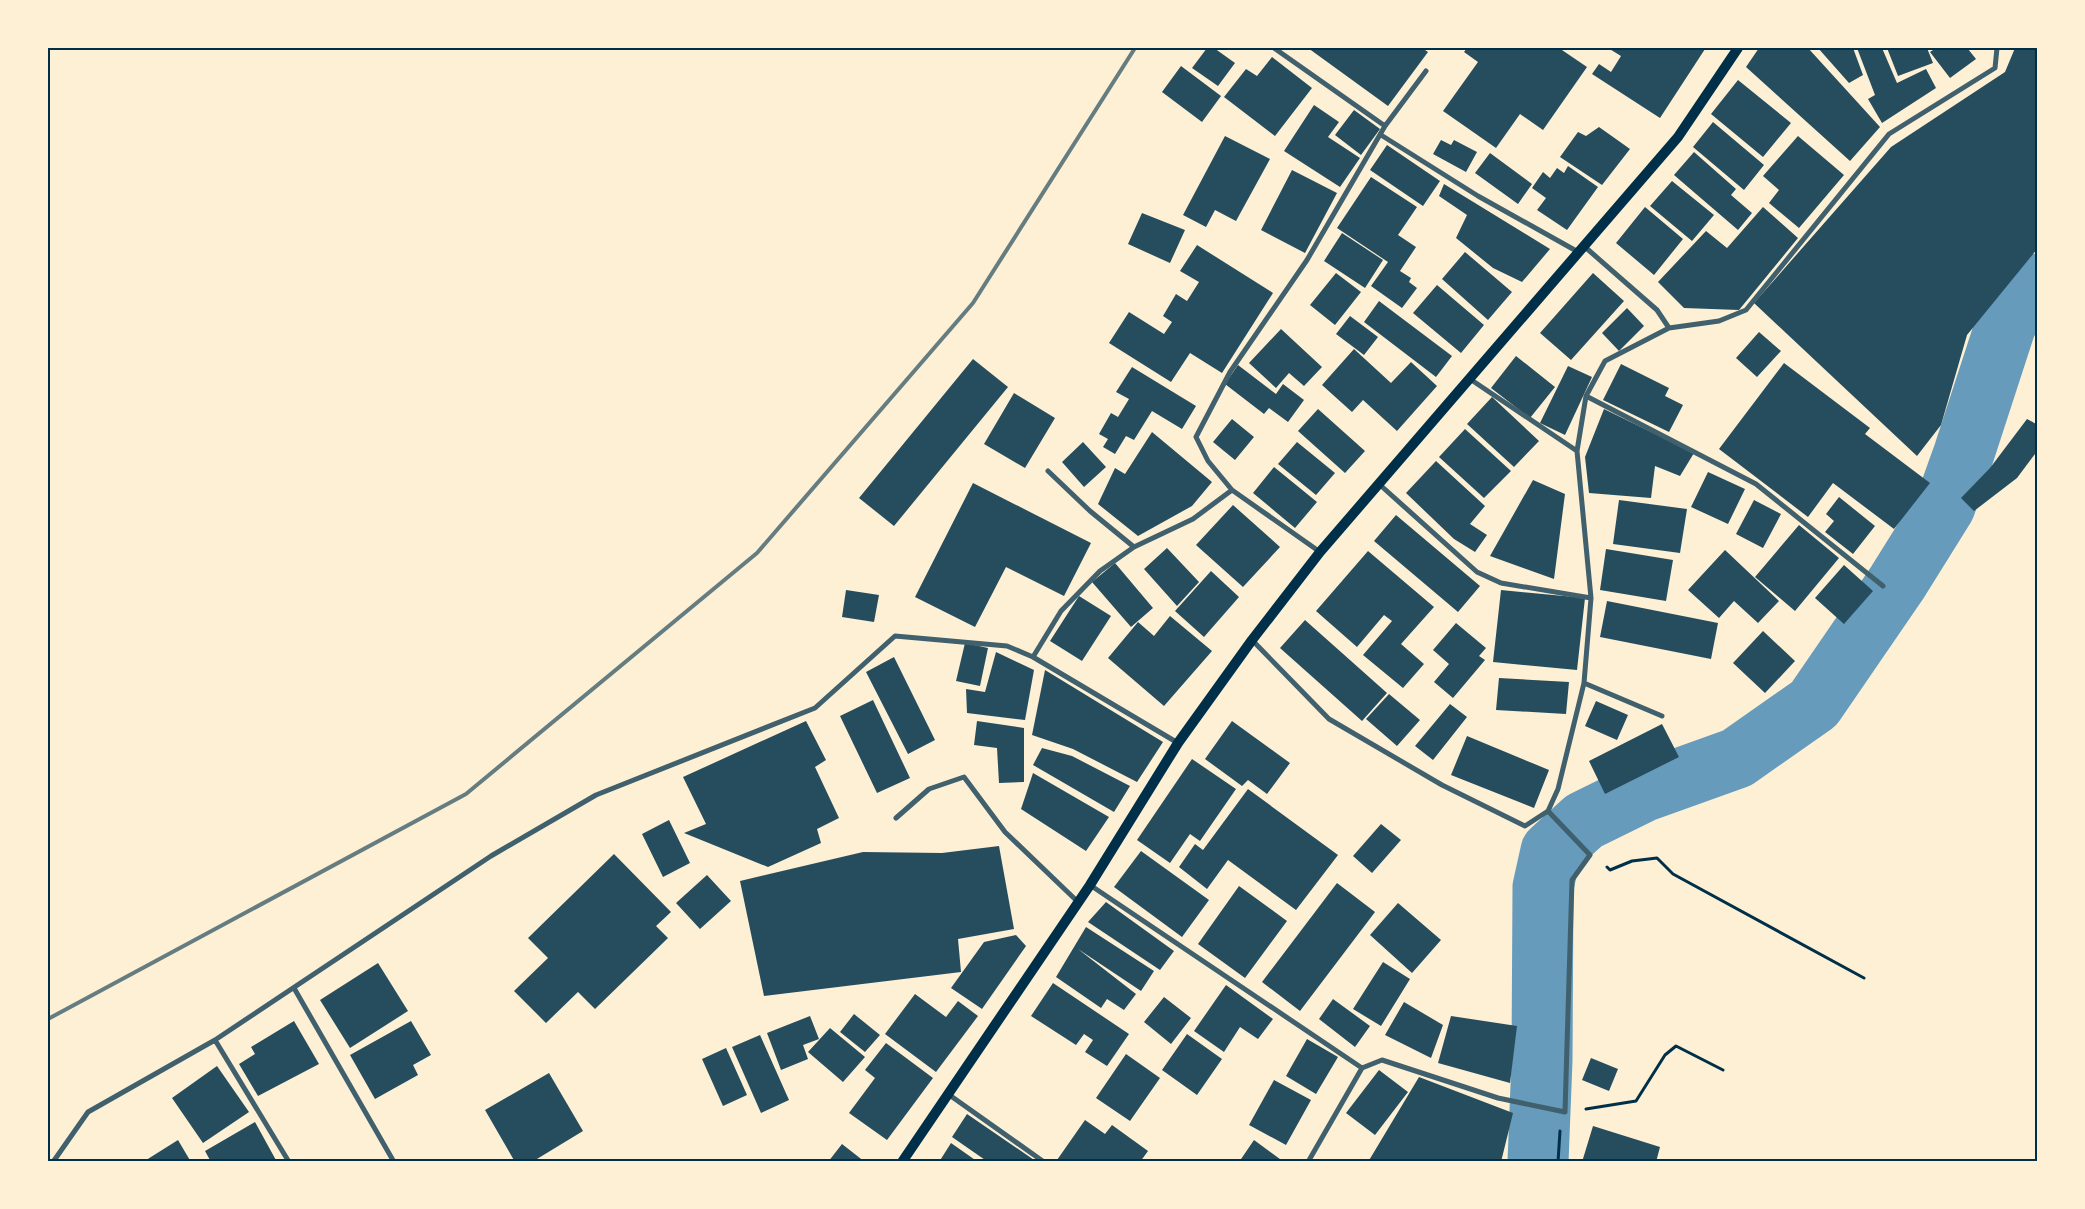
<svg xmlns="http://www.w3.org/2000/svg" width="2085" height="1209" font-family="'Sofia Sans Condensed',sans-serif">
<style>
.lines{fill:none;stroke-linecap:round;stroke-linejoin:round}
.river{stroke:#669bbc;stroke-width:61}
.building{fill:#264d5e}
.path{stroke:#003049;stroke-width:3}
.minor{stroke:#3f606c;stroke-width:5}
.secondary{stroke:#003049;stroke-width:10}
.rail{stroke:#657d81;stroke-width:4}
.neatline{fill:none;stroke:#003049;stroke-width:2}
</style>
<rect width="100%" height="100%" fill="#fdf0d5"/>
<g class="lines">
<path class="river" d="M1538,1162L1542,1060L1543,887L1551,851L1584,821L1645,791L1737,758L1814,704L1897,583L1945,506L1964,453L2007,321L2038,284"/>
</g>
<path class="building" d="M1207,48H1214L1235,63L1218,86L1192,68Z
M1308,48H1422L1428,52L1388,106Z
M1467,48H1559L1587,67L1543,130L1520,114L1496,148L1443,111L1478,62L1464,52Z
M1608,48H1704L1705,49L1660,118L1592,74L1599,64L1611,72L1621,56Z
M1759,48H1808L1880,127L1850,161L1746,67Z
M1818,48H1853L1863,75L1849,83Z
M1857,48H1882L1897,83L1926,69L1936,88L1882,123L1868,99L1875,95Z
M1887,48H1927L1933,63L1898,76Z
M1936,48H1969L1968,49L1976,59L1950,78L1930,52Z
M2015,48H2038V248L1967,335L1941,425L1917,456L1754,303L1891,147L2005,72Z
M1272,57L1312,88L1275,136L1224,97L1246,69L1257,76Z
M1181,66L1221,96L1202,122L1162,92Z
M1738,80L1791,123L1763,157L1711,114Z
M1314,105L1339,122L1328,137L1360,158L1340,187L1284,151Z
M1354,110L1380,129L1361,155L1335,135Z
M1713,122L1764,165L1744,190L1693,147Z
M1599,127L1630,149L1602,185L1560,157L1578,132L1586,136Z
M1225,136L1270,159L1236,221L1215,210L1206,227L1183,215Z
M1798,136L1844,175L1799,228L1769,203L1779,190L1763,176Z
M1441,140L1451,145L1454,140L1477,152L1466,172L1433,154Z
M1387,145L1440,181L1423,206L1370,170Z
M1694,152L1736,189L1731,195L1752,213L1738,230L1674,175Z
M1490,153L1532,184L1518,204L1475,173Z
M1568,166L1598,187L1567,230L1537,210L1546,198L1532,188L1543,172L1550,178L1557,168L1564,173Z
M1292,170L1337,193L1305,253L1261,230Z
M1371,177L1417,207L1398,235L1416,247L1400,271L1411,278L1409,282L1417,288L1402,308L1371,286L1388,262L1337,228Z
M1672,181L1714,215L1692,241L1650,206Z
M1444,184L1550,249L1522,282L1493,268L1456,238L1467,215L1439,196Z
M1645,207L1683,239L1654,275L1616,243Z
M1763,207L1798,238L1739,310L1684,308L1658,282L1706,231L1727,248Z
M1142,213L1185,230L1170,263L1128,244Z
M1342,233L1383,260L1365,288L1324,261Z
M1197,245L1273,293L1222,373L1190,353L1171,382L1109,343L1129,312L1164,334L1172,322L1163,316L1176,294L1187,301L1199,282L1180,271Z
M1465,252L1512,292L1488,320L1442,279Z
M1336,273L1361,292L1335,325L1310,305Z
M1593,273L1624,301L1571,360L1540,333Z
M1437,285L1484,325L1461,353L1413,313Z
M1379,301L1452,356L1436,377L1364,322Z
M1627,308L1644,326L1619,351L1602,333Z
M1350,316L1378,337L1364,355L1336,334Z
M1281,329L1322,367L1304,386L1289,373L1276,388L1249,363Z
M1759,332L1781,351L1757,377L1736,358Z
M1354,349L1391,383L1411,362L1437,386L1397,431L1363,400L1352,412L1322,385Z
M1516,356L1555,387L1530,418L1491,388Z
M973,359L1008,387L894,526L859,498Z
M1784,363L1870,428L1865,434L1930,483L1894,529L1833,483L1808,517L1719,449Z
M1621,364L1669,388L1665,396L1683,405L1669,432L1603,400Z
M1238,365L1276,394L1283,384L1304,400L1288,422L1269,408L1264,414L1225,384Z
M1568,366L1592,377L1565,435L1540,423Z
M1132,367L1196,406L1182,429L1152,411L1134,440L1126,436L1115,454L1103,447L1108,439L1099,434L1111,413L1118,417L1129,399L1116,392Z
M1014,393L1055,418L1025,468L984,444Z
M1492,397L1539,441L1514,467L1467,424Z
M1318,409L1365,451L1345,473L1298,431Z
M1604,409L1694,453L1680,476L1655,466L1651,498L1589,493L1585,457Z
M1232,419L1254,437L1235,460L1213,442Z
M2027,419L2038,425V450L2017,478L1974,511L1961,498L1990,468Z
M1465,429L1511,471L1484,498L1439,457Z
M1152,432L1212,482L1192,506L1138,536L1098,504L1115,468L1125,474Z
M1083,442L1106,467L1084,487L1062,462Z
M1297,442L1335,473L1316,495L1278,464Z
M1436,461L1485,506L1470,524L1487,535L1475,552L1454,539L1406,493Z
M1274,467L1317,502L1295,528L1253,493Z
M1708,472L1745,489L1728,524L1691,507Z
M1533,480L1565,494L1554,579L1490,556Z
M973,483L1091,543L1064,596L1006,567L975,627L915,597Z
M1839,497L1875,526L1853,554L1825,532L1834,521L1826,514Z
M1619,500L1687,509L1680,553L1613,544Z
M1754,500L1781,514L1763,548L1736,534Z
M1233,505L1280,547L1243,587L1196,545Z
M1396,515L1480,586L1458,612L1374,541Z
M1799,525L1839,558L1795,611L1755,577Z
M1167,548L1199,582L1177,606L1144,569Z
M1606,549L1673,560L1666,601L1600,590Z
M1725,550L1779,601L1758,623L1734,601L1719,618L1688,590Z
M1368,551L1434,607L1401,644L1424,664L1403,688L1363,655L1392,621L1384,615L1357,647L1316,611Z
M1115,563L1153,608L1131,627L1092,582Z
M1844,565L1873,591L1844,624L1815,598Z
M1211,571L1239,597L1204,637L1175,611Z
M846,590L879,595L874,622L842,617Z
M1501,590L1585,598L1577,670L1493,662Z
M1079,596L1111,616L1082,661L1050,641Z
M1607,601L1718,623L1711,659L1600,637Z
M1170,616L1212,651L1164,706L1108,658L1138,622L1154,636Z
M1305,620L1387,693L1362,721L1280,648Z
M1456,623L1486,648L1479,656L1485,660L1453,698L1434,682L1449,664L1433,650Z
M1763,631L1795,661L1765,693L1733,663Z
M965,643L988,648L980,686L956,681Z
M996,652L1034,670L1025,720L967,713L966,689L985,692Z
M894,657L935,740L908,754L866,672Z
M1045,670L1163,742L1137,782L1073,749L1032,735Z
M1499,678L1569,682L1566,714L1496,710Z
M1389,694L1420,720L1397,746L1366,719Z
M873,700L910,778L877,793L840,716Z
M1596,701L1628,715L1617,740L1585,726Z
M1450,704L1467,717L1433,760L1415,746Z
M806,721L826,760L815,767L839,818L817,829L821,843L768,867L684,833L706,824L683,777Z
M977,721L1024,728V782L999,783L997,748L974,745Z
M1232,721L1290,763L1267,794L1248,780L1242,786L1205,759Z
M1662,724L1679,757L1605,794L1589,761Z
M1467,736L1549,770L1534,808L1451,775Z
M1042,748L1072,756L1130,786L1114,812L1033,765Z
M1192,759L1236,789L1200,841L1190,834L1170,863L1137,840Z
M1033,773L1109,817L1086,851L1021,809Z
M1248,789L1338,855L1296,910L1228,860L1207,889L1179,867L1195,844L1203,850Z
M669,820L690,863L663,877L642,834Z
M1381,824L1401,840L1372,873L1353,856Z
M999,846L1014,929L958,939L961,972L764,996L740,881L863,852L942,853Z
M1141,851L1209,900L1182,937L1114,887Z
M614,854L671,912L656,926L668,938L595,1009L578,992L546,1023L514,991L548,958L528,938Z
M707,875L731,901L700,929L676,903Z
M1337,883L1375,912L1300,1011L1262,982Z
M1239,886L1287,921L1245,978L1198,944Z
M1106,902L1174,951L1160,970L1088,922Z
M1398,903L1441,940L1412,973L1370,935Z
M1086,927L1154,971L1141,991L1078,949L1136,994L1124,1010L1107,999L1101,1008L1056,977Z
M1016,935L1026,946L982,1009L951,988L984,942Z
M1383,962L1410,979L1381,1026L1353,1009Z
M378,963L408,1011L350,1048L320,1000Z
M1053,983L1129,1034L1107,1066L1085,1052L1093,1040L1084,1034L1076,1045L1031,1016Z
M1226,985L1273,1019L1258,1039L1240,1027L1224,1052L1194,1031Z
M915,994L946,1017L958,1001L978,1016L936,1072L885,1034Z
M1164,997L1191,1018L1171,1044L1144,1022Z
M1333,999L1370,1026L1355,1047L1319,1019Z
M1404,1002L1443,1025L1431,1058L1385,1035Z
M854,1014L880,1035L865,1052L840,1032Z
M810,1016L819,1039L803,1045L808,1059L781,1070L767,1033Z
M1451,1016L1517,1026L1510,1083L1438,1063Z
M294,1021L319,1064L258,1096L239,1064L255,1054L251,1047Z
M411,1021L431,1055L413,1065L418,1075L375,1099L350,1055Z
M830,1028L865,1057L843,1082L808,1052Z
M1187,1034L1222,1059L1197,1095L1162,1070Z
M760,1035L789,1100L761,1113L732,1047Z
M1307,1039L1338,1057L1316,1094L1286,1076Z
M886,1043L933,1078L887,1140L849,1113L875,1078L865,1070Z
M726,1048L747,1095L723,1106L702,1059Z
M1126,1054L1160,1078L1130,1121L1096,1098Z
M1591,1058L1618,1069L1609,1091L1582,1080Z
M217,1066L249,1112L203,1143L172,1098Z
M1379,1070L1408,1092L1375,1135L1346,1113Z
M549,1073L583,1131L532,1162H515L485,1110Z
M1419,1077L1513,1113L1501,1162H1368Z
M1274,1080L1311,1100L1286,1145L1249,1125Z
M967,1114L1037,1162H988L952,1137Z
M1085,1120L1105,1134L1112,1125L1148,1151L1140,1162H1060L1057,1160Z
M255,1122L277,1162H211L205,1151Z
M1593,1126L1660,1147L1656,1162H1582Z
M178,1140L191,1162H143Z
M1254,1140L1284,1162H1239Z
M951,1143L978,1162H939Z
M842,1144L865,1162H828Z"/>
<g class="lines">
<path class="path" d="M1607,867L1610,870L1632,861L1657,858L1673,874L1864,978
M1586,1109L1636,1101L1665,1055L1676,1046L1723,1070
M1558,1162L1560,1131"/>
<path class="minor" d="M1274,48L1385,126
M1381,135L1478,196L1580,253
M1585,247L1657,310L1669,328
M1470,379L1577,451
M1586,396L1756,484L1883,586
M1048,471L1090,511L1134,547
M1379,484L1477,572L1501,583L1591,598
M1320,552L1232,490L1208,461L1196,437L1230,372L1307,260L1385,126L1426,71
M1252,640L1329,719L1442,785L1525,826L1548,811L1558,789L1584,683L1591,598L1577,451L1586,396L1605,361L1669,328L1719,321L1746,310L1889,134L1995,68L1997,48
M1584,683L1662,716
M1178,743L1033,657L1061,611L1100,571L1134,547L1193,519L1232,490
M896,818L929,789L964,777L1005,832L1078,902
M1090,885L1362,1068
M294,988L394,1162
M215,1040L289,1162
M948,1094L1044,1162
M53,1162L88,1112L215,1040L491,856L596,795L815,708L895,636L1007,646L1033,657
M1308,1162L1362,1068L1382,1060L1498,1098L1565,1112L1572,880L1590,855L1548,811"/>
<path class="secondary" d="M902,1162L1090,885L1178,743L1252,640L1320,552L1678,137L1738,48"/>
<path class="rail" d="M48,1019L466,794L757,553L973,303L1135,48"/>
</g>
<rect width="2085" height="1209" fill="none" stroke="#fdf0d5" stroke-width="98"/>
<rect x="49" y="49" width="1987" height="1111" class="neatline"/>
</svg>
